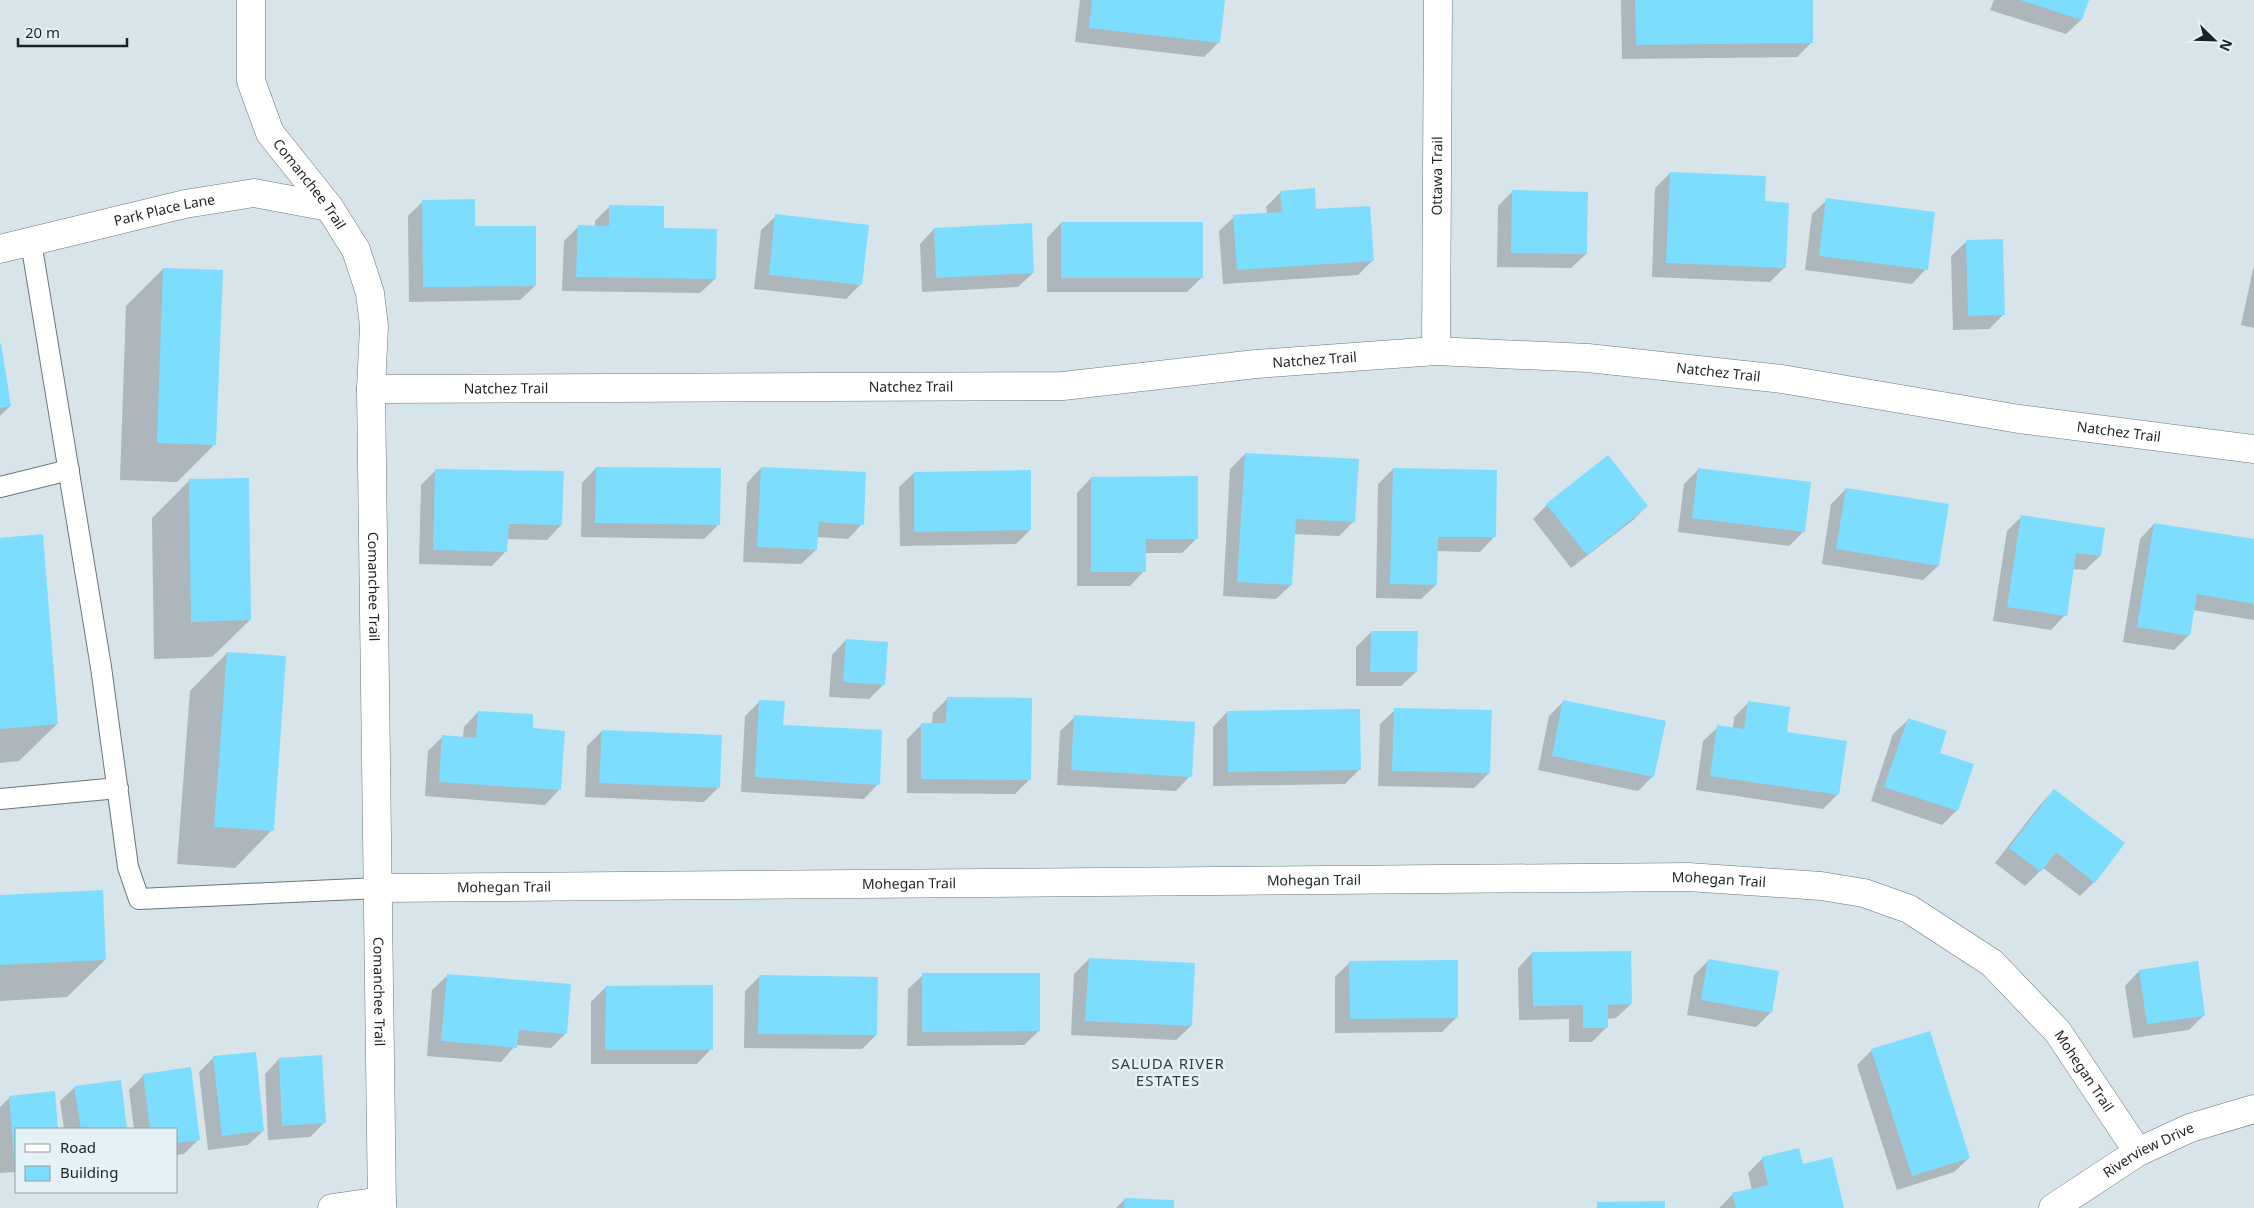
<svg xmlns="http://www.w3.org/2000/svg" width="2254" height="1208" font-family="'Noto Sans',sans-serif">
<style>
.shadow{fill:#0003}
.building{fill:#7dddff}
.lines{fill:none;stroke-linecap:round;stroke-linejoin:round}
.service-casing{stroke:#6a767a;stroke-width:22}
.minor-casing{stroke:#6a767a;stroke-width:29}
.service{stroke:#fff;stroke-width:20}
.minor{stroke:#fff;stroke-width:28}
.labels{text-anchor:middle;stroke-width:5;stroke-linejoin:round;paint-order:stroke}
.street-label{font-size:14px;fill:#1d2224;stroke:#e4f1f7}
.neighbourhood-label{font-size:15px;letter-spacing:1px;fill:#323d41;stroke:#e4f1f7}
</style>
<rect width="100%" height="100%" fill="#d7e4ea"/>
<path class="shadow" d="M1080,0H1224L1219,42L1204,57L1075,42Z
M1621,0H1811L1812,42L1797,57L1622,59Z
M1994,0H2087L2081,20L2066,34L1990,10Z
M1670,173L1763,203L1785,267L1770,282L1652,277L1655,188Z
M1281,192L1315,211L1373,260L1358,275L1223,284L1219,231L1234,217L1267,214L1266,207Z
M1512,192L1586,254L1571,268L1497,267L1498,206Z
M1827,200L1926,269L1912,284L1805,270L1812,214Z
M423,201L474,227L535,286L520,300L409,302L408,216Z
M610,206L662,230L715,279L700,293L562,291L564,241L578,227H595V221Z
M776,216L860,285L846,299L754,289L761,230Z
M1061,223L1202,277L1187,292H1047V238Z
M934,229L1033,273L1018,287L922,292L920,244Z
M1966,242L2004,314L1989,329L1953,330L1951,256Z
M2254,265V328L2241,325Z
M163,269L215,444L177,482L120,480L126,306Z
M0,345L10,406L0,416Z
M1245,454L1354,521L1339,536L1294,534L1291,585L1276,599L1223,596L1230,469Z
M596,468L719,524L704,539L581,537L582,483Z
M761,468L862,524L848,539L817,537L816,550L801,564L743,562L747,483Z
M1393,469L1494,537L1480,552L1437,551L1436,585L1421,599L1376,598L1378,484Z
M1699,469L1804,531L1789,546L1678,532L1684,484Z
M436,470L561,525L547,540L507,539L506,551L492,566L419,564L421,485Z
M914,473L1030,530L1016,544L900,546L899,487Z
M1091,478L1197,538L1182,553H1144V571L1130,586H1077V493Z
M190,480L250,620L212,657L154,659L152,518Z
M1846,489L1938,566L1923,580L1822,564L1831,504Z
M1547,505L1647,506L1632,521L1571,568L1533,519Z
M2022,516L2104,529L2100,556L2085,570L2072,569L2065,615L2051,630L1993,621L2007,531Z
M2154,524L2254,540V620L2193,610L2189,635L2174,650L2123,642L2140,539Z
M0,539L57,724L19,761L0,763Z
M1371,632L1416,672L1401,686H1356V647Z
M846,640L884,684L869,699L829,697L832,655Z
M227,653L272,830L235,868L177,864L190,691Z
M947,699L1030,779L1015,794L907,793V739L922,724H932L933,713Z
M760,701L782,726L878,784L864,799L741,792L745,716Z
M1563,702L1653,776L1638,791L1538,770L1549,716Z
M1749,702L1785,733L1838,794L1823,809L1696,790L1703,741L1718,727L1733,729L1734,717Z
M1395,710L1489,773L1474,788L1378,786L1380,724Z
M478,712L531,730L564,732L559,790L545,805L425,796L428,751L443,736L463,738L464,727Z
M1227,712L1360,769L1345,784L1213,786V727Z
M1075,717L1190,776L1176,791L1057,785L1060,731Z
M1908,720L1938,754L1957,810L1942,825L1871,801L1893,734Z
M602,731L718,788L704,802L585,797L587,746Z
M2054,790L2094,882L2080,896L2043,868L2025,886L1995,863L2040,805Z
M0,896L105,960L67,997L0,1001Z
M1532,953L1631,1004L1616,1018L1606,1019V1028L1592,1042H1569V1019L1519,1020L1518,968Z
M1089,959L1191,1026L1176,1040L1071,1035L1074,974Z
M1709,960L1771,1012L1756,1027L1687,1015L1694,975Z
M1350,962L1457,1017L1442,1032L1335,1033V977Z
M2139,971L2204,1015L2189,1030L2133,1038L2125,986Z
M923,975L1039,1031L1024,1045L907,1046L908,989Z
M447,976L566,1033L551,1048L516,1045L501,1062L427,1056L432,990Z
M759,977L876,1035L862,1049L744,1048L745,991Z
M606,987L711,1049L697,1064H591V1002Z
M1872,1050L1969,1158L1954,1172L1897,1190L1857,1065Z
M214,1057L263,1131L248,1145L208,1150L199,1072Z
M279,1059L325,1122L310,1137L268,1140L265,1074Z
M144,1075L199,1139L184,1154L176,1155V1129H134L129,1090Z
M120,1081L126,1129H64L60,1101L75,1087Z
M54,1093L57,1129H16V1172L0,1173V1107L10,1097Z
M1763,1158L1802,1166L1842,1208H1719L1733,1194L1752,1190L1748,1173Z
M1125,1199L1172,1208H1116Z"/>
<path class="building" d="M1092,0H1225L1220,43L1089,28Z
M1635,0H1813V43L1636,45Z
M2020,0H2089L2082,20Z
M1670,172L1766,176L1765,201L1789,203L1786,268L1666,263Z
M1315,188L1316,209L1370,206L1374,261L1237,270L1233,215L1282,212L1280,191Z
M1512,190L1588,192L1587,254L1511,253Z
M1826,198L1935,212L1928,270L1819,256Z
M475,199V226H536V286L423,287L422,200Z
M609,205L664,206V228L717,229L716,279L576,277L578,225L609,226Z
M775,214L869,225L862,285L769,275Z
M1061,222H1203V278H1061Z
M1032,223L1034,273L936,278L934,228Z
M2003,239L2005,315L1968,316L1966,240Z
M163,268L223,270L216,445L157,443Z
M1,343L11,406L0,408V344Z
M1245,453L1359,459L1355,522L1296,519L1292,585L1237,582Z
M1608,455L1648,506L1587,555L1546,504Z
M596,467L721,468L720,525L595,523Z
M761,467L866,472L864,525L819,522L817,550L757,547Z
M1393,468L1497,470L1496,537H1438L1437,585L1390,584Z
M1698,468L1811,482L1805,532L1692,518Z
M435,469L564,471L562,525L509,524L507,552L433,550Z
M1031,470V530L914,532V472Z
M1198,476V539H1146V572H1091V477Z
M249,478L251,620L191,622L189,479Z
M1846,488L1949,504L1939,566L1836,549Z
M2021,515L2105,528L2101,556L2076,553L2067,616L2007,607Z
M2154,523L2254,539V604L2197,594L2190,636L2137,627Z
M43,534L58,724L0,729V538Z
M1371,631H1418L1417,672H1370Z
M846,639L888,642L885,685L843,682Z
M227,652L286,656L274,831L214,827Z
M947,697L1032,698L1031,780L921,779V723H946Z
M759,700L785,701L783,725L882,730L880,785L755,777Z
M1563,700L1666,721L1654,777L1552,756Z
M1748,701L1790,707L1787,732L1847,741L1839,795L1710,776L1717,725L1744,729Z
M1394,708L1492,710L1490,773L1392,771Z
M1360,709L1361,770L1228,772L1227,711Z
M478,711L533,714V728L565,731L561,790L439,782L442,735L476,738Z
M1074,715L1195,722L1192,777L1071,770Z
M1908,718L1947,731L1940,753L1974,764L1958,811L1884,787Z
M602,730L722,735L720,788L599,783Z
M2054,789L2125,843L2095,883L2056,852L2041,872L2009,848Z
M103,890L106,960L0,965V895Z
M1631,951L1632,1004L1608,1005V1028H1583V1005L1533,1006L1532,952Z
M1089,958L1195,963L1192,1026L1085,1021Z
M1708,959L1779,971L1772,1013L1701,1000Z
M1458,960V1018L1350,1019L1349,961Z
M2198,961L2205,1016L2147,1024L2139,970Z
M922,973H1040V1031L922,1032Z
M447,974L571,984L567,1034L519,1030L517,1048L441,1041Z
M759,975L878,977L877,1035L758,1034Z
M713,985V1050H605L606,986Z
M1930,1031L1970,1158L1912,1176L1871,1049Z
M256,1052L264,1131L222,1136L213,1056Z
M322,1055L326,1123L282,1126L279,1058Z
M191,1067L200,1140L176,1143V1129H150L143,1074Z
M121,1080L127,1129H81L74,1086Z
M55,1091L58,1129H16V1159H14L9,1096Z
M1799,1148L1803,1164L1832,1157L1844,1208H1736L1732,1193L1768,1185L1762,1157Z
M1125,1198L1174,1200V1208H1124Z
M1665,1201V1208H1597V1202Z"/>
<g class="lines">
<defs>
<path id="service" d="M31,242L101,667L128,867L139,899L378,888
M0,487L69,470
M0,799L118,788"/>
<g id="minor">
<path id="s1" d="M251,0V81L270,133L329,207L356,250L370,293L374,326L371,389L382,1208"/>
<path id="s2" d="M0,249L185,204L254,193L329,207"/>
<path id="s3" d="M1436,351L1438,0"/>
<path id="s4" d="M371,389L1063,386L1256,364L1436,351L1588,358L1782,379L2019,419L2254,449"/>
<path id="s5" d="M378,888L1688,877L1821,886L1864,893L1909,909L1992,963L2058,1032L2138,1152"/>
<path d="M332,1208L382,1201"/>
<path id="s6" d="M2053,1208L2138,1152L2190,1128L2254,1109"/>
</g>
</defs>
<use href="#service" class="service-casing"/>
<use href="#minor" class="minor-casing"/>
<use href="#service" class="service"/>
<use href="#minor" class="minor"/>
</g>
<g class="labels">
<g class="street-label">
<text dy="5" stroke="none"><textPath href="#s3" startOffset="175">Ottawa Trail</textPath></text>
<text dy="5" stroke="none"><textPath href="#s1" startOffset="201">Comanchee Trail</textPath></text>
<text dy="5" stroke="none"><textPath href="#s2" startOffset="169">Park Place Lane</textPath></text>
<text dy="5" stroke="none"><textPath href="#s4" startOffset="945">Natchez Trail</textPath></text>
<text dy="5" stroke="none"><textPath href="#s4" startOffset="1350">Natchez Trail</textPath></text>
<text dy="5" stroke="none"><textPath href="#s4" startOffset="540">Natchez Trail</textPath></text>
<text dy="5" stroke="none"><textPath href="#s4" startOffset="135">Natchez Trail</textPath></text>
<text dy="5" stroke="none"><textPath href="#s4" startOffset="1755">Natchez Trail</textPath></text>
<text dy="5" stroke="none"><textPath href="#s1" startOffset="621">Comanchee Trail</textPath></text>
<text dy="5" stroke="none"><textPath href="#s5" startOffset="936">Mohegan Trail</textPath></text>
<text dy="5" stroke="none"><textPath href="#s5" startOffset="1341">Mohegan Trail</textPath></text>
<text dy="5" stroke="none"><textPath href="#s5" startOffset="531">Mohegan Trail</textPath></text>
<text dy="5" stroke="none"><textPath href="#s5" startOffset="126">Mohegan Trail</textPath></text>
<text dy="5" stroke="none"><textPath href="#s1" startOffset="1026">Comanchee Trail</textPath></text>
<text dy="5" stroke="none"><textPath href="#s5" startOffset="1776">Mohegan Trail</textPath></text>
<text dy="5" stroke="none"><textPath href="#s6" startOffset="112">Riverview Drive</textPath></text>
</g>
<g class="neighbourhood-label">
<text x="1168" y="1069">SALUDA RIVER<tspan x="1168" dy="17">ESTATES</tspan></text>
</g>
</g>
<rect x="15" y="1128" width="162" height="65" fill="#e4f1f7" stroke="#949ea3"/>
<rect x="25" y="1144" width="25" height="8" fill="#ffffff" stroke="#949ea3"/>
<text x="60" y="1153" font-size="15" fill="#1d2224">Road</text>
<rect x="25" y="1166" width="25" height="15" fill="#7dddff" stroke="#949ea3"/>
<text x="60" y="1178" font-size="15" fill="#1d2224">Building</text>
<g transform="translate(2214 40) rotate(113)" stroke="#e4f1f7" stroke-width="4" paint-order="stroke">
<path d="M0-4L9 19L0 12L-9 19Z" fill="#1d2224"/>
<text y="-8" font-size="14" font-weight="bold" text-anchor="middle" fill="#1d2224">N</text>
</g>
<path d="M18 38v8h109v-8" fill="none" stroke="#1d2224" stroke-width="2.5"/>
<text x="25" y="38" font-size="15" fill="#1d2224" stroke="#e4f1f7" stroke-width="4" paint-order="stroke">20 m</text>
</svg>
